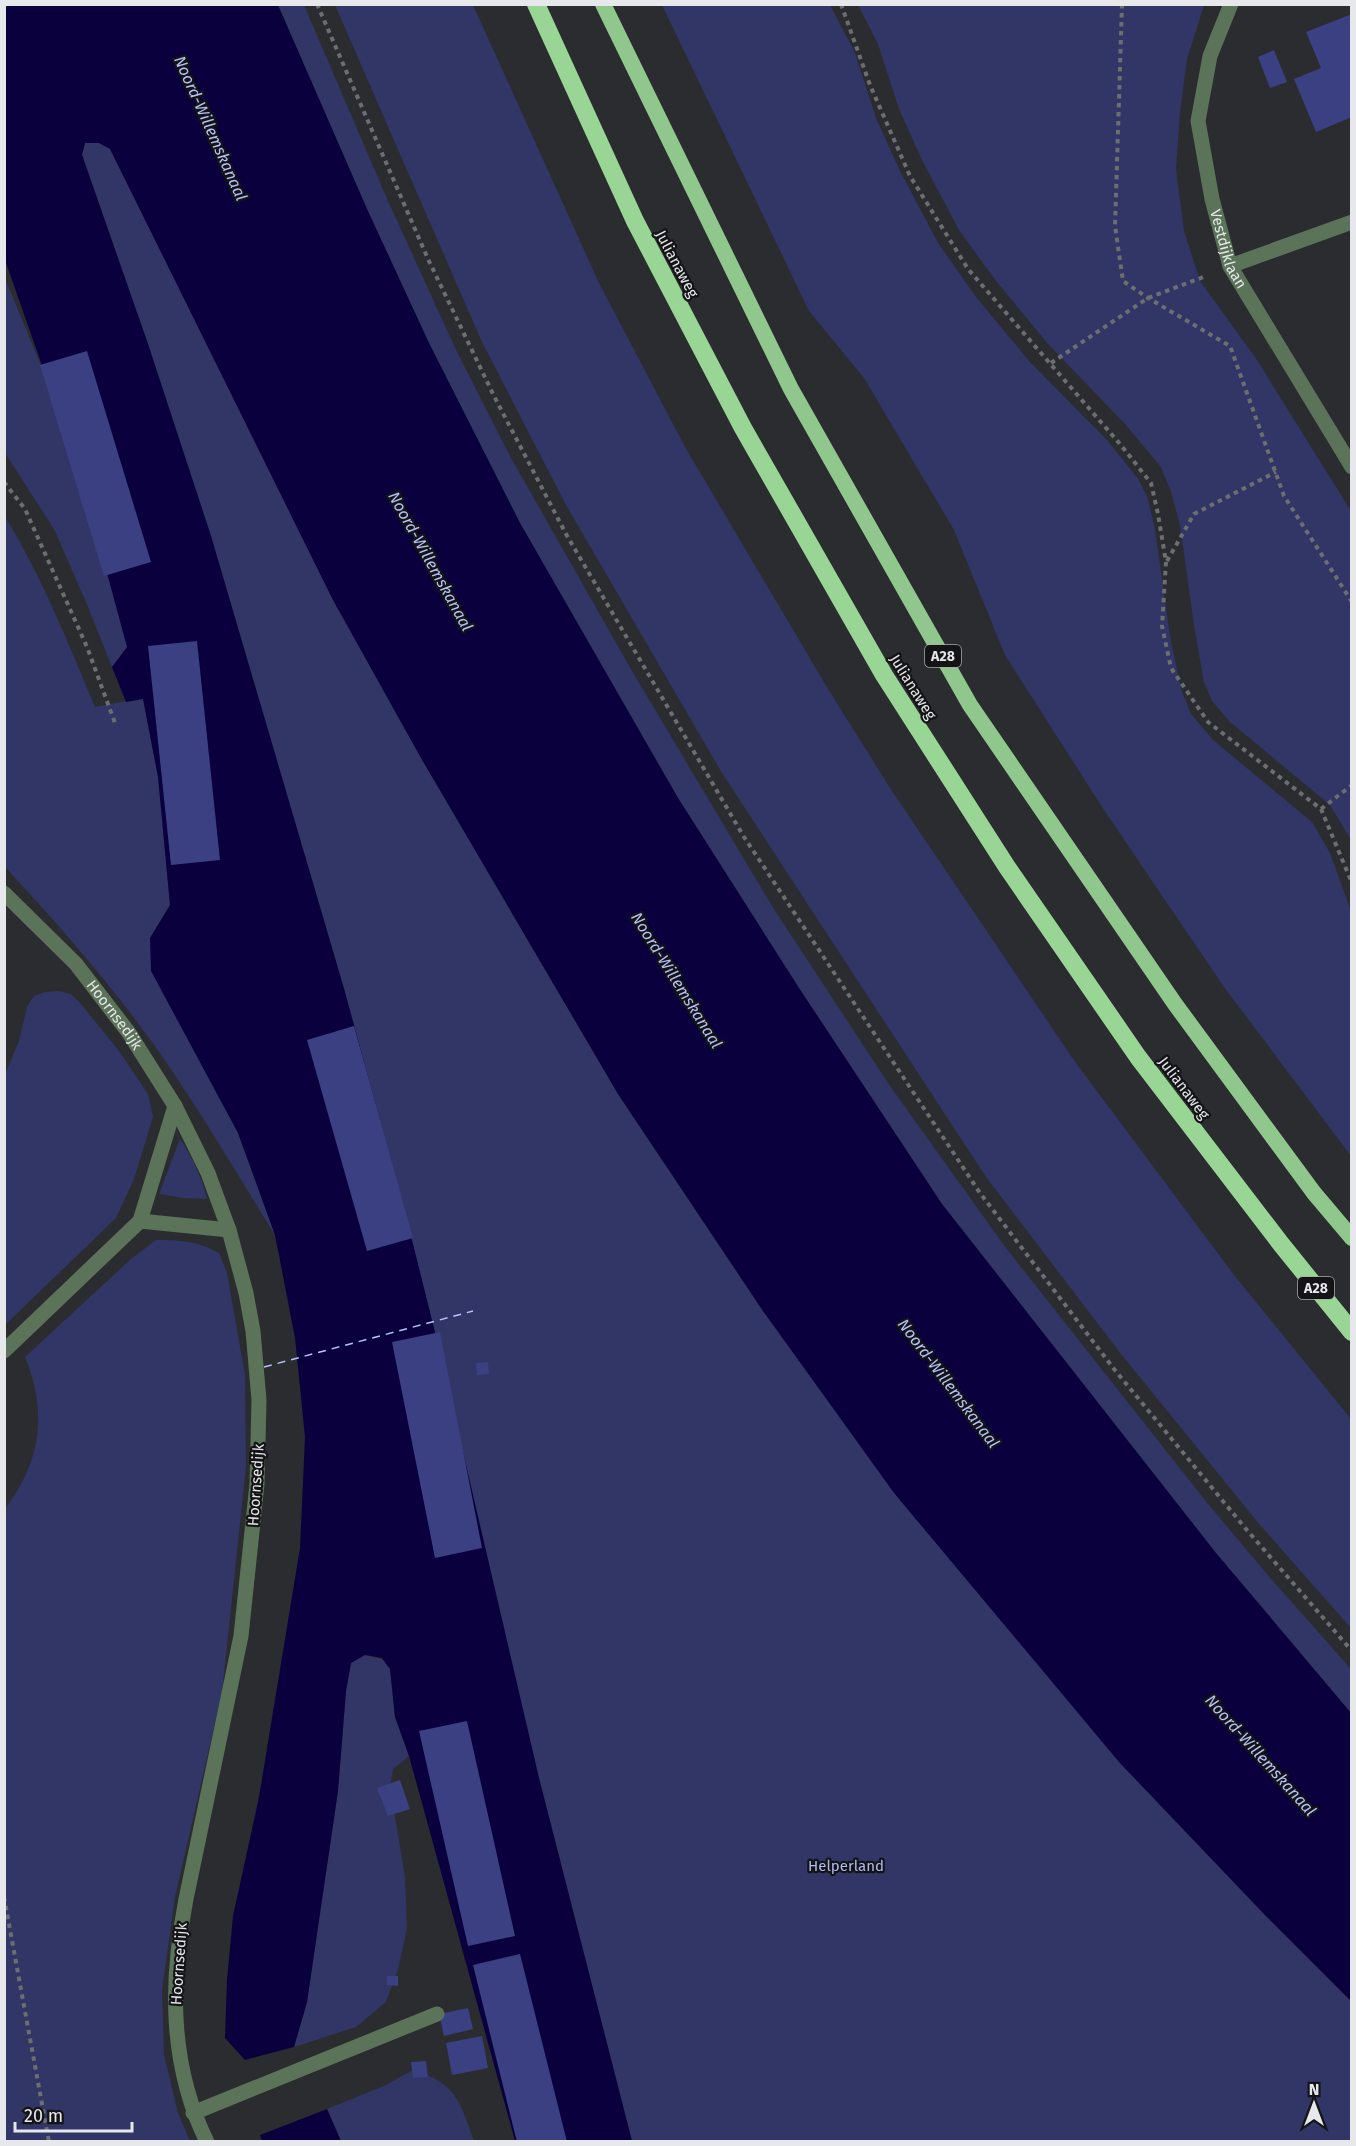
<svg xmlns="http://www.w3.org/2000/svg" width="1356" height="2146" font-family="'Fira Sans',sans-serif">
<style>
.green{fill:#313667}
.water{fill:#0b003e}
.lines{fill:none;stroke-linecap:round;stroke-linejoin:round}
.ferry{stroke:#b7c2fc;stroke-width:1.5;stroke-dasharray:8 6;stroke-linecap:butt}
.building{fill:#3a4081}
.path{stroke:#6d6e71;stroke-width:4;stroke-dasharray:4.5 4.5;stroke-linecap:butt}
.service{stroke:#5b7359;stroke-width:15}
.minor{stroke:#5b7359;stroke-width:15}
.tertiary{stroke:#5b7359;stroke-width:15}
.trunk{stroke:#90c78c;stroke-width:16}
.motorway{stroke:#99d595;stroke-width:18}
.labels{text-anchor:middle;stroke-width:4.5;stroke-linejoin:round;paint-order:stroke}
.shield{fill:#141416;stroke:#a8a8ab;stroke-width:1.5}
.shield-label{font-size:14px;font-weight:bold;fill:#e7e8eb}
.street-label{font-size:15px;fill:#e7e8eb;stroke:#141416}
.park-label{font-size:15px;fill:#b0bbf4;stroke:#141416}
.water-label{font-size:16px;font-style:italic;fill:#b7c2fc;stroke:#141416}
</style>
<rect width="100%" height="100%" fill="#2b2c30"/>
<path class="green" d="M278,5H304L388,201L457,352L511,458L632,671L772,906L890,1086L1006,1248L1208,1504L1272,1580L1351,1669V1713L1216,1553L942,1204L799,988L678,798L520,523L429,343L367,209Z
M335,5H473L599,283L685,447L828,689L890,788L1073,1059L1234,1275L1351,1419V1628L1260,1525L1121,1354L986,1177L722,773L566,505L482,342Z
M662,5H830L855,53L876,118L900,171L938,243L976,297L1030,362L1107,440L1139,480L1148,499L1155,530L1170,636L1181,689L1191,714L1213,740L1312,822L1330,853L1351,911V1156L1224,987L1104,810L1005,655L954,530L864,378L809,311Z
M858,5H1204L1187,59L1180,112L1176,169L1184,231L1200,281L1257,360L1351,511V840L1330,805L1230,722L1212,701L1204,682L1195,632L1180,525L1171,492L1161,467L1125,424L1049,345L996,281L959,230L922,160L899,109L878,44Z
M85,143H99L110,149L333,600L421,758L618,1094L763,1311L1119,1762L1265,1915L1351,2001V2141H632L539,1778L345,992L211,536L148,344L82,154Z
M4,276L47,380L100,547L128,648L112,667L86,602L54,529L5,453Z
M4,515C41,575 68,642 95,707L143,698L158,777L170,905L150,938L238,1133L275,1235C236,1172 198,1107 155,1046C109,982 58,924 5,867Z
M58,991L71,994L81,1004L119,1051L148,1094L153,1117L134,1179L116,1218L5,1325V1074L19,1041L27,1007L34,996L45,992Z
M180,1139C193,1158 201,1176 207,1199L183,1198L159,1194Z
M156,1240C180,1240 198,1241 219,1253L227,1273L245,1375L246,1467L222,1692L175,1897L162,1991L164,2055L178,2113L190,2141H5L4,1510C41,1462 48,1413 25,1357L131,1259Z
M365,1655L382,1659L390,1669L395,1717L409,1756L393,1769L390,1786L405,1877L407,1929L398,1969L386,2002L356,2027L294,2047L307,2002L338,1791L346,1691L351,1662Z
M411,2071C454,2079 461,2103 474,2141H341L327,2109L384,2086Z"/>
<path class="water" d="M4,5H278L367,209L429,343L520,523L678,798L799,988L942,1204L1216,1553L1351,1713V2001L1265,1915L1119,1762L894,1493L763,1311L618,1094L421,758L333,600L110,149L99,143H85L82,155L148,344L211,536L345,992L405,1212L436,1336L539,1778L632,2141H515L409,1756L395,1717L390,1669L382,1658L365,1655L351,1663L346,1691L338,1791L307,2002L294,2047L245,2060L225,2038L227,1980L233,1916L259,1797L300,1548L305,1437L295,1338L275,1235L238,1133L151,971L150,938L170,905L158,777L143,699L126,702L112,667L127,647L100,547L47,380L5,260Z
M327,2109L341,2141H262L260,2135Z"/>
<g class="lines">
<path class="ferry" d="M264,1367L473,1311"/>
</g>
<path class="building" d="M1352,14V117L1316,132L1294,79L1321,68L1306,32Z
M1274,50L1287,82L1270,88L1258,57Z
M87,351L151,562L104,576L40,365Z
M197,641L220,860L171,865L148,646Z
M354,1026L413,1238L367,1251L307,1040Z
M440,1332L482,1548L435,1558L392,1342Z
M488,1362L489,1374L477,1375L476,1363Z
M467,1721L515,1936L468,1946L419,1731Z
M400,1780L410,1809L388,1816L377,1788Z
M520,1954L567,2142H517L473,1965Z
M387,1976H398V1986L387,1985Z
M468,2008L473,2029L444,2036L439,2014Z
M482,2036L488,2068L452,2075L446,2043Z
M426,2061L428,2077L413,2078L411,2062Z"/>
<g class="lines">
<path class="path" d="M317,4L428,259L494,396L566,534L744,837L980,1193L1114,1369L1246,1529L1352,1651
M841,4L870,85L910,176L968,269L1120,444L1151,483L1158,514L1166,562L1162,626L1171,668L1208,722L1321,809L1352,883
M1122,4L1115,226L1123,281L1148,298L1230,346L1284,496L1352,602
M1051,363L1148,298L1206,276
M4,482L25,509L87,647L115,723
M1167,561L1194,514L1276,472
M1321,809L1352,785
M4,1897L49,2142"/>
<path class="service" d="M140,1221L229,1230
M4,1351L140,1221L175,1106
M193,2113L437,2014"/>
<g class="minor">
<path d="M1230,266L1352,222"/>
<path id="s1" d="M4,893L76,964L129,1033L175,1106L208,1173L229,1230L246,1293L253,1331L259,1400L257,1484L241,1636L186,1899C170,1982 169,2064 207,2142"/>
</g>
<path class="tertiary" id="s2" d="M1231,4L1210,56L1198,121L1212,199L1230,266L1352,467"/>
<path class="trunk" d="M603,4L791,389L970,705L1175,1004L1314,1193L1352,1238"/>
<path class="motorway" d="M536,4L635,221L743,428L884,675L1007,867L1138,1057L1281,1244L1352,1332"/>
</g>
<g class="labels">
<g class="shield">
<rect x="925" y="645" width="36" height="22" rx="4.5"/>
<rect x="1298" y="1277" width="36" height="22" rx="4.5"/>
</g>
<g class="shield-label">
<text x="943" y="661">A28</text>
<text x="1316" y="1293">A28</text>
</g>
<g class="street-label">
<text dy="5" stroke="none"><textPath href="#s2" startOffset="254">Vestdijklaan</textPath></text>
<text transform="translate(677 264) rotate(62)" y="5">Julianaweg</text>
<text transform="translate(913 687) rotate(58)" y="5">Julianaweg</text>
<text dy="5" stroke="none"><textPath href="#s1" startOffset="165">Hoornsedijk</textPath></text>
<text transform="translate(1184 1088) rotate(53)" y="5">Julianaweg</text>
<text transform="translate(256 1485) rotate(-86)" y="5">Hoornsedijk</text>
<text transform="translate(179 1964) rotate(-86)" y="5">Hoornsedijk</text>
</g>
<g class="park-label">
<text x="846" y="1871">Helperland</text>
</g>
<g class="water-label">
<text transform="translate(211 128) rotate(66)" y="6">Noord-Willemskanaal</text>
<text transform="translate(431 561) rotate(61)" y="6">Noord-Willemskanaal</text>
<text transform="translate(677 980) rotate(58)" y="6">Noord-Willemskanaal</text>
<text transform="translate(949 1383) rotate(53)" y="6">Noord-Willemskanaal</text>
<text transform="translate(1261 1755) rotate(48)" y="6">Noord-Willemskanaal</text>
</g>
</g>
<rect width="1356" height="2146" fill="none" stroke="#e7e8eb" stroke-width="12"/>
<g transform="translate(1314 2104)" stroke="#141416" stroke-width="4.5" paint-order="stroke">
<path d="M0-4.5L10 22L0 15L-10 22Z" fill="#e7e8eb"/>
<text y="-9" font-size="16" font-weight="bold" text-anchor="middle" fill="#e7e8eb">N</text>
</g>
<path d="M15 2122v9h117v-9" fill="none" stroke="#e7e8eb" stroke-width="3"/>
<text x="24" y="2122" font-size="18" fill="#e7e8eb" stroke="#141416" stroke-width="4.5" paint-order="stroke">20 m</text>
</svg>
